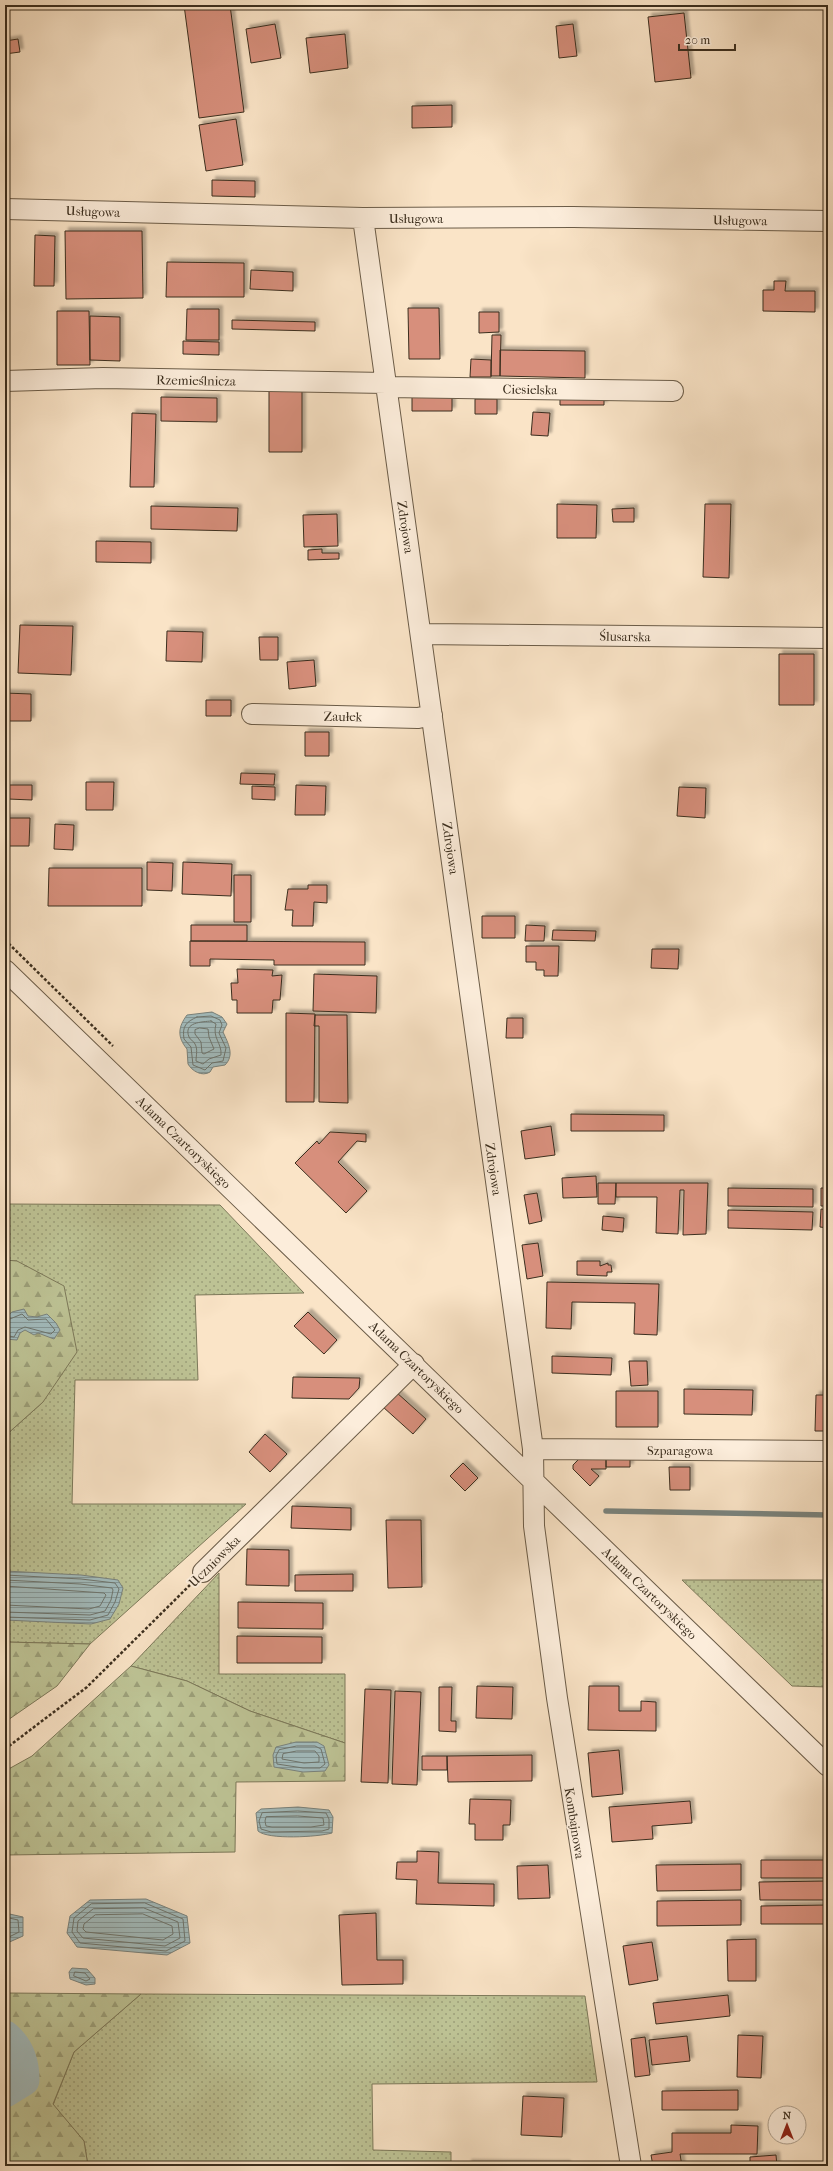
<svg xmlns="http://www.w3.org/2000/svg" width="833" height="2171" font-family="'IM FELL French Canon',serif">
<style>
.grass{fill:url(#grass-dots);stroke:#7c795a}
.forest{fill:url(#forest-firs);stroke:#7c795a}
.water{fill:url(#water-rules);stroke:#79837e}
.lines{fill:none;stroke-linecap:round;stroke-linejoin:round}
.shore{stroke:#6e756e;stroke-width:1}
.stream{stroke:#79837e;stroke-width:5.5}
.river{stroke:#a2bcbe;stroke-width:33}
.building{fill:#d78f7b;stroke:#3b2e1e;filter:url(#shadow)}
.minor-casing{stroke:#6b5c48;stroke-width:22}
.path{stroke:#3b2e1e;stroke-width:2.5;stroke-dasharray:3 2;stroke-linecap:butt}
.minor{stroke:#fceddb;stroke-width:20}
.labels{text-anchor:middle;stroke-width:4;stroke-linejoin:round;paint-order:stroke}
.street-label{font-size:13px;fill:#3b2e1e;stroke:#fceddb}
</style>
<defs>
<pattern id="grass-dots" width="8" height="8" patternUnits="userSpaceOnUse"><rect width="8" height="8" fill="#bec496"/><path d="M2 2h.1M6 6h.1" fill="none" stroke="#9ca07a" stroke-width="1.8" stroke-linecap="round"/></pattern>
<pattern id="forest-firs" width="22" height="20" patternUnits="userSpaceOnUse"><rect width="22" height="20" fill="#bec496"/><path d="M5 1l3.5 6h-7zM16 11l3.5 6h-7z" fill="#9ca07a"/></pattern>
<pattern id="water-rules" width="6" height="5" patternUnits="userSpaceOnUse"><rect width="6" height="5" fill="#a2bcbe"/><path d="M0 2.5h6" fill="none" stroke="#85999a"/></pattern>
<filter id="shadow"><feDropShadow dx="3.5" dy="-3.5" stdDeviation="1" flood-color="#0004"/></filter>
</defs>
<rect width="100%" height="100%" fill="#fae4c7"/>
<filter id="stains"><feTurbulence type="fractalNoise" baseFrequency=".005" numOctaves="4"/><feColorMatrix values="0 0 0 0 .2 0 0 0 0 .09 0 0 0 0 .02 0 0 0 .5 -.17"/></filter>
<radialGradient id="worn" r=".72"><stop offset=".6" stop-color="#630" stop-opacity="0"/><stop offset="1" stop-color="#630" stop-opacity=".3"/></radialGradient>
<path class="grass" d="M5,1204L220,1205L304,1293L195,1295L198,1380H75L72,1504H246L90,1644L5,1642V1436L43,1402L17,1261L5,1260Z
M219,1573V1674H345V1743L250,1711L187,1681L131,1666Z
M682,1580H828V1687L792,1686Z
M141,1994L585,1996L597,2082L372,2084L373,2150L451,2152V2166H88L84,2141L53,2105L74,2052Z"/>
<path class="forest" d="M5,1260L17,1261L64,1286L77,1352L43,1402L5,1436Z
M5,1642L90,1644L57,1686L5,1722Z
M131,1666L187,1681L250,1711L345,1743V1781L236,1782L235,1852L5,1855V1771L32,1756Z
M5,1993L141,1994L74,2052L53,2104L84,2141L88,2166H5Z"/>
<path class="water" d="M212,1012L222,1017L227,1024L223,1032C228,1043 235,1055 225,1065L213,1067L210,1072C202,1077 192,1071 188,1064L187,1049C177,1037 178,1027 187,1015Z
M24,1309L28,1316L37,1317L47,1314L56,1323L60,1330L54,1339L38,1333L34,1335L25,1330L20,1333L17,1340L5,1339V1318L12,1312Z
M5,1571L81,1575L118,1580L123,1588L119,1604L110,1619L91,1624L5,1620Z
M296,1742H317L324,1746L329,1765L325,1771L303,1772L274,1767L273,1755L276,1747Z
M298,1807L329,1810L333,1817L332,1833C318,1837 268,1840 258,1831L256,1813L261,1809Z
M146,1899L187,1916L190,1943L167,1955L77,1947L67,1933L70,1916L90,1900Z
M5,1913L23,1917V1936L5,1944Z
M72,1968L87,1969L95,1978V1984L86,1985L70,1979L69,1972Z"/>
<g class="lines">
<path class="shore" d="M197,1017L211,1016L220,1020L222,1025L219,1033L226,1048L223,1061L212,1063L205,1070L193,1065L191,1047L184,1039C182,1026 186,1022 197,1017Z
M211,1021L216,1024C212,1038 222,1043 221,1055L209,1059L203,1064L196,1061C196,1056 198,1049 195,1044C194,1041 190,1040 189,1037C183,1022 202,1022 211,1021Z
M200,1028L208,1029L209,1037L214,1049L204,1054L202,1053L201,1042L195,1034V1030Z
M5,1321L22,1314L28,1320L46,1319L55,1330L51,1334L25,1327L18,1330L14,1337L5,1335
M5,1575L81,1579L115,1583L119,1589L115,1602L108,1615L90,1620L5,1617
M5,1580L80,1584L112,1588L113,1590L111,1600L105,1611L90,1615L5,1612
M5,1586L104,1593L106,1595L100,1606L89,1609L5,1605
M297,1746H315L321,1749L325,1764L320,1768H303L277,1764L276,1756L279,1750Z
M297,1751H315L319,1756V1762L304,1763L282,1759L283,1754Z
M298,1811L326,1813L329,1819V1829L322,1831L271,1832L261,1829L259,1821L262,1813Z
M298,1816L323,1818L324,1825L311,1827H272L266,1826L265,1821L266,1817Z
M145,1903L183,1919L185,1941L166,1951L80,1943L72,1932L74,1918L91,1904Z
M144,1908L178,1922L180,1938L165,1946L83,1938L77,1931L78,1921L93,1909Z
M143,1914L172,1926L173,1934L163,1940L86,1932L83,1929L84,1924L95,1915Z
M5,1917L18,1920L19,1932L5,1939
M75,1972L85,1973L90,1979L86,1981L74,1976Z"/>
<path class="stream" d="M606,1511L828,1515"/>
<path class="river" d="M5,2037C19,2049 23,2063 23,2080L5,2091"/>
</g>
<path class="building" d="M184,5H230L244,112L199,118Z
M684,13L691,78L655,82L648,17Z
M275,24L281,58L251,63L246,29Z
M573,24L577,56L559,58L556,26Z
M345,34L348,68L310,73L306,38Z
M18,39L20,52L5,54V41Z
M452,105V127L412,128V106Z
M236,119L243,165L206,171L199,125Z
M212,180L255,181V197L212,196Z
M65,231H142L143,298L66,299Z
M35,235L55,236L54,286H34Z
M167,262L244,263V297H166Z
M251,270L293,272V291L250,289Z
M774,281H786L785,291H815V312L763,311V290H774Z
M408,308H439L440,359H409Z
M187,309H219V340H186Z
M57,311H89L90,365H57Z
M479,312H499V332L479,333Z
M90,316L120,317V361L90,360Z
M232,320L315,322V331L232,329Z
M492,335H501L500,376H491Z
M183,341L219,342V355L183,354Z
M500,350L585,351V378L500,376Z
M471,359L491,360V377H470Z
M269,391H302V452H269Z
M560,393L604,398V405H560Z
M412,395H452V411H412Z
M161,397L217,398V422L161,421Z
M475,399H497V414H475Z
M533,412L550,413L548,436L531,435Z
M132,413L156,414L154,487H130Z
M557,504L597,505L596,538H557Z
M705,504H731L729,578L703,577Z
M151,506L238,508L237,531L151,529Z
M634,508V522H613L612,509Z
M337,514L338,546L304,547L303,515Z
M96,541L151,542V563L96,562Z
M322,549V553H339V559L308,560V550Z
M20,625L73,626L71,675L18,673Z
M167,631L203,632L202,662L166,661Z
M259,637H278V660H260Z
M779,654H814V705H779Z
M314,660L316,686L289,689L287,662Z
M5,693L31,694V721H5Z
M206,700H231V716H206Z
M305,732H329V756H305Z
M241,773L275,774L274,785L240,784Z
M86,782H114L113,810H86Z
M8,785H32V800L8,799Z
M296,785L326,786L325,815H295Z
M252,786L275,787V800L252,799Z
M679,787L706,788L705,818L677,816Z
M5,818H30L29,846H5Z
M55,824L74,825L73,850L54,849Z
M147,862L173,863L172,891L147,890Z
M183,862L232,864L231,896L182,894Z
M49,868H142V906H48Z
M234,875H251V922H234Z
M308,885H327V903L314,902L313,926H292L293,910H285L288,889H308Z
M482,916H515V938H482Z
M191,925H247V941H191Z
M526,925L545,926L544,941H525Z
M553,930L596,931L595,941L552,940Z
M190,941L365,942V965H274V960L210,959V966H190Z
M526,946H559L558,976H544V970H536V962H526Z
M652,949H679L678,969L651,968Z
M237,969L273,970L272,976L282,975L280,1000H273L272,1013H237V1000H232L231,983H238Z
M314,974L377,976L376,1013L313,1011Z
M286,1013L315,1014L314,1102H286Z
M315,1015H347L348,1103L319,1102V1026H314Z
M507,1018H523V1038H506Z
M571,1114L664,1115V1131H571Z
M551,1126L555,1155L525,1159L521,1131Z
M330,1132L366,1134V1142L357,1141L338,1162L367,1191L346,1213L295,1163L317,1141L319,1144Z
M596,1176L597,1197L563,1198L562,1178Z
M598,1183H616L615,1204H598Z
M616,1183H708L706,1234L683,1235L684,1190H680L678,1234L656,1233L657,1197H616Z
M728,1188L813,1189V1207L728,1206Z
M821,1188H828V1206H821Z
M537,1193L542,1221L529,1224L524,1195Z
M821,1209L828,1210V1228L820,1227Z
M728,1210L813,1212L812,1230L728,1228Z
M603,1216L624,1218L623,1232L602,1230Z
M538,1243L543,1276L527,1279L522,1245Z
M577,1261H600V1266L608,1263V1265H611L612,1272H607V1276L577,1275Z
M547,1282L659,1284L657,1335L634,1334L635,1303L572,1302L571,1329L546,1328Z
M308,1312L337,1340L324,1354L294,1326Z
M552,1356L612,1358L611,1375L552,1373Z
M629,1361H647L648,1385L631,1386Z
M293,1377L360,1378L359,1388L349,1399L292,1398Z
M684,1389L753,1390L752,1415L684,1414Z
M616,1391H658V1427H616Z
M396,1392L426,1419L413,1434L383,1407Z
M816,1395H828V1431H815Z
M265,1434L287,1454L270,1472L249,1452Z
M630,1457V1467H606V1458Z
M580,1458H606V1469H591L599,1476L590,1486L573,1469V1465Z
M463,1463L478,1478L465,1491L450,1476Z
M669,1467H690V1490H670Z
M292,1506L351,1508V1530L291,1528Z
M386,1520H421L422,1587L388,1588Z
M247,1549L289,1550V1586L246,1585Z
M353,1574V1591H295V1575Z
M238,1602L323,1603V1629L238,1628Z
M237,1636L322,1637V1663H237Z
M477,1686L513,1687L512,1719L476,1718Z
M589,1686H619V1711H641V1701L656,1702V1731L588,1730Z
M439,1687H452L451,1721H456V1732L439,1731Z
M365,1689L391,1690L388,1783L361,1782Z
M395,1691L421,1692L417,1785L392,1784Z
M619,1750L623,1794L592,1797L588,1753Z
M532,1755V1781L448,1782L447,1756Z
M422,1756H447V1770H422Z
M470,1799L511,1800L510,1825H503V1840H475V1824H469Z
M690,1801L692,1823L652,1826L653,1839L612,1842L609,1807Z
M417,1851L439,1852L438,1883L494,1884V1906L416,1904L417,1880L396,1879L397,1862H417Z
M761,1860H828V1878H761Z
M741,1864V1890L657,1891L656,1865Z
M548,1865L550,1898L518,1899L517,1866Z
M828,1881V1900H760L759,1882Z
M741,1900V1925L657,1926V1901Z
M828,1905V1924H761V1906Z
M376,1913L377,1960H403V1984L342,1985L339,1915Z
M756,1939V1981H728L727,1940Z
M652,1942L658,1980L629,1985L623,1946Z
M728,1995L730,2016L656,2024L653,2003Z
M738,2035L763,2036L761,2078L737,2077Z
M687,2036L690,2061L652,2065L649,2040Z
M645,2037L650,2075L635,2077L631,2039Z
M738,2090V2110H662V2091Z
M523,2096L564,2098L562,2137L521,2135Z
M731,2125L758,2126L757,2154H680L682,2166H653L651,2155L672,2152V2133H731Z
M776,2155L777,2166H750V2157Z
M468,2163L551,2164V2166H468Z
M551,2164H567V2166H551Z"/>
<g class="lines">
<defs>
<path id="minor" d="M5,209L363,218L573,217L828,221
M363,218L533,1449L534,1526L557,1698L631,2166
M5,381L103,378L386,383
M387,387L673,391
M421,634L828,638
M252,714L418,718L432,715
M5,970L828,1766
M533,1449L828,1451
M203,1572L414,1364"/>
</defs>
<use href="#minor" class="minor-casing"/>
<path class="path" d="M5,940L113,1046
M5,1749L87,1687L190,1585"/>
<use href="#minor" class="minor"/>
</g>
<g class="labels">
<g class="street-label">
<text transform="translate(93 211) rotate(2)" y="5">Usługowa</text>
<text x="416" y="223">Usługowa</text>
<text transform="translate(740 220) rotate(1)" y="5">Usługowa</text>
<text transform="translate(196 380) rotate(1)" y="5">Rzemieślnicza</text>
<text transform="translate(530 389) rotate(1)" y="5">Ciesielska</text>
<text transform="translate(406 527) rotate(82)" y="5">Zdrojowa</text>
<text transform="translate(625 636) rotate(1)" y="5">Ślusarska</text>
<text transform="translate(343 716) rotate(1)" y="5">Zaułek</text>
<text transform="translate(451 848) rotate(82)" y="5">Zdrojowa</text>
<text transform="translate(184 1142) rotate(44)" y="5">Adama Czartoryskiego</text>
<text transform="translate(494 1169) rotate(82)" y="5">Zdrojowa</text>
<text transform="translate(417 1367) rotate(44)" y="5">Adama Czartoryskiego</text>
<text x="680" y="1455">Szparagowa</text>
<text transform="translate(214 1561) rotate(-45)" y="5">Uczniowska</text>
<text transform="translate(650 1593) rotate(44)" y="5">Adama Czartoryskiego</text>
<text transform="translate(575 1823) rotate(81)" y="5">Kombajnowa</text>
</g>
</g>
<rect width="833" height="2171" fill="none" stroke="#fae4c7" stroke-width="20"/>
<rect x="6" y="6" width="821" height="2159" fill="none" stroke="#3b2e1e" stroke-width="2"/>
<rect x="10" y="10" width="813" height="2151" fill="none" stroke="#3b2e1e"/>
<g transform="translate(787 2125)"><circle r="19" fill="#fceddb" stroke="#afa18f"/>
<path d="M0-3L7 15L0 10L-7 15Z" fill="#8f2418"/>
<text y="-6" font-size="11" font-weight="bold" text-anchor="middle" fill="#3b2e1e">N</text>
</g>
<path d="M679 44v6h56v-6" fill="none" stroke="#3b2e1e" stroke-width="2"/>
<text x="685" y="44" font-size="12" fill="#3b2e1e" stroke="#fceddb" stroke-width="3" paint-order="stroke">20 m</text>
<rect width="100%" height="100%" filter="url(#stains)"/>
<rect width="100%" height="100%" fill="url(#worn)"/>
</svg>
